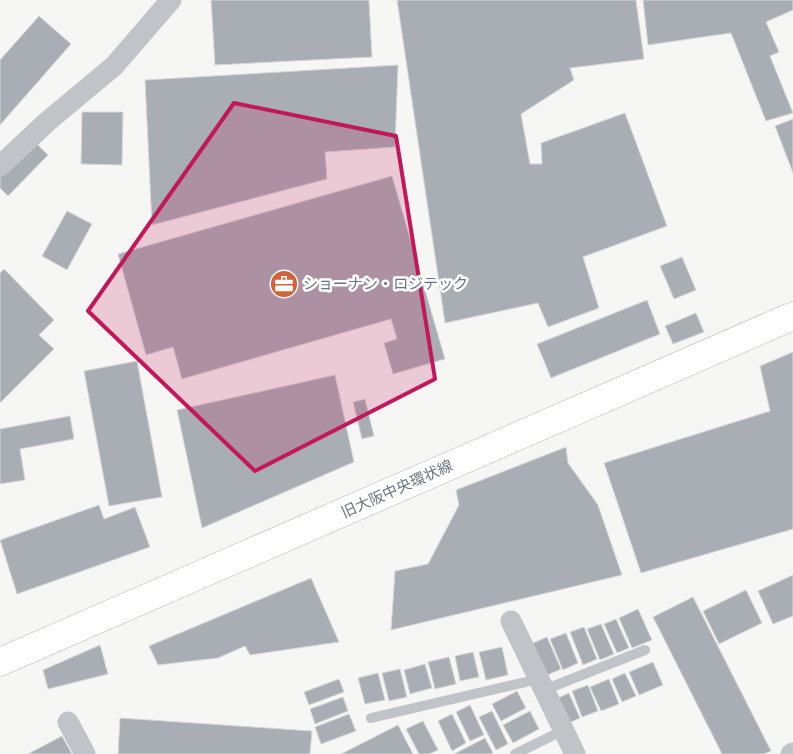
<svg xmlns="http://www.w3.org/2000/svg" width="793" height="754" font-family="'Alegreya Sans','Noto Sans JP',sans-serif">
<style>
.building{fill:#a8aeb3;stroke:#d8d8d6}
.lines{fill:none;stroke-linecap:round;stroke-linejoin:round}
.primary-casing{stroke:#b4b7bb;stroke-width:29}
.lane{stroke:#c0c3c7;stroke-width:10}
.street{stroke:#c0c3c7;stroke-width:21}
.primary{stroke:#fff;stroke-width:28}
.marked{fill:#c2185b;fill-opacity:0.2;stroke:#c2185b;stroke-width:4;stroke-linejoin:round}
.labels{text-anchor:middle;stroke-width:5;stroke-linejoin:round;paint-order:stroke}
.poi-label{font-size:15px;fill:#697581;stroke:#fff;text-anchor:start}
.street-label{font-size:15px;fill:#697581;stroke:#fff}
</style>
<rect width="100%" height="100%" fill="#f6f6f4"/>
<path class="building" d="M211,0H369L372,57L215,65Z
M397,0H636L644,59L570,68L574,80L521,114L530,164H542L541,143L625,113L667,226L583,257L599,308L548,327L538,303L445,323Z
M643,0H793V10L766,22L779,52L770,56L793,113L766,121L731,33L648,45Z
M39,16L71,44L0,125V60Z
M398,65L395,147L325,152L327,179L152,225L145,80Z
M82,112H123L122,165L81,164Z
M793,119V173L775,126Z
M34,141L48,155L8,196L0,188V176Z
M392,176L445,359L393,374L384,343L397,339L391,319L182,379L173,347L146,355L118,254Z
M67,211L92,224L67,270L42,256Z
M682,257L696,290L674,299L660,266Z
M4,269L54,320L39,335L54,349L0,403V273Z
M647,300L660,334L551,378L537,344Z
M696,313L704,332L673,344L665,326Z
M793,352V529L641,573L604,463L770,411L760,366Z
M137,361L162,497L109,506L84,371Z
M335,375L354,462L202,528L177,410Z
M365,399L374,436L362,439L353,402Z
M70,416L74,439L20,449L25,480L0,484V429Z
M566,447L568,463L598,505L622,575L391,630L395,571L428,564L459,505L456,490Z
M99,505L104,519L135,507L150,547L17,594L0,540Z
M793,575V616L773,624L758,591Z
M311,578L339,642L250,655L245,646L218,658L158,665L149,646Z
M746,590L762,623L719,644L703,611Z
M693,597L771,751L764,754H722L653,617Z
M638,609L652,640L632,648L619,618Z
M616,619L629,648L617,653L604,624Z
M601,624L614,654L600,660L587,629Z
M584,627L597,659L583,665L570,632Z
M566,633L578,663L563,670L550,639Z
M547,637L561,669L545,676L531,644Z
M100,645L108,674L48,689L43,670Z
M502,647L508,675L486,680L479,652Z
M473,652L479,677L460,681L455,656Z
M449,657L456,684L435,689L428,662Z
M653,662L663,685L639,695L629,672Z
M425,664L432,688L410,694L404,670Z
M400,669L407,697L389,701L382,673Z
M378,673L385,700L365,704L358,678Z
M625,673L636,696L622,702L612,679Z
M339,679L344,692L309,705L304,692Z
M609,679L619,704L601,711L590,687Z
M588,685L598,711L582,717L572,691Z
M517,691L526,708L501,721L492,704Z
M569,693L580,718L567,724L556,699Z
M343,697L348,711L315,724L310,709Z
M470,705L484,735L470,741L456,712Z
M492,711L508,744L496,750L479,717Z
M530,711L539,729L513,743L503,725Z
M349,714L356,731L321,744L315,727Z
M452,714L466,743L452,751L438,721Z
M120,718L312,731L310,754H118Z
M423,721L438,750L429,754H419L406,729Z
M398,725L413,754H341Z
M62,736L72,754H28Z
M485,738L493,753L490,754H454Z"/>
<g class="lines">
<defs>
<path id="primary" d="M0,662L793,316"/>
</defs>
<use href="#primary" class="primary-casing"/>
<path class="lane" d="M544,690L645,650
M371,718L539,679
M515,754L564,730"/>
<path class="street" d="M0,166L48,121L114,66L171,0
M511,621L575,754
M68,722L85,754
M791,754L793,753"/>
<use href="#primary" class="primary"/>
</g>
<path class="marked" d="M234,103L396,136L435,379L255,471L88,311Z"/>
<defs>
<symbol id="office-disc" viewBox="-11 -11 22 22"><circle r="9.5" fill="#d0633a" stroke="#fff"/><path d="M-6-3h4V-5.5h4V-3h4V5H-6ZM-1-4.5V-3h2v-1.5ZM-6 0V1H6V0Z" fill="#fff"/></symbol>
</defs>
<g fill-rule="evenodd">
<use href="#office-disc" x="268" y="268" width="32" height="32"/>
</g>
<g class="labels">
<g class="poi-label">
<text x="303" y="289">ショーナン・ロジテック</text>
</g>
<g class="street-label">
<text transform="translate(397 489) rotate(-24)" y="5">旧大阪中央環状線</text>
</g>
</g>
</svg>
